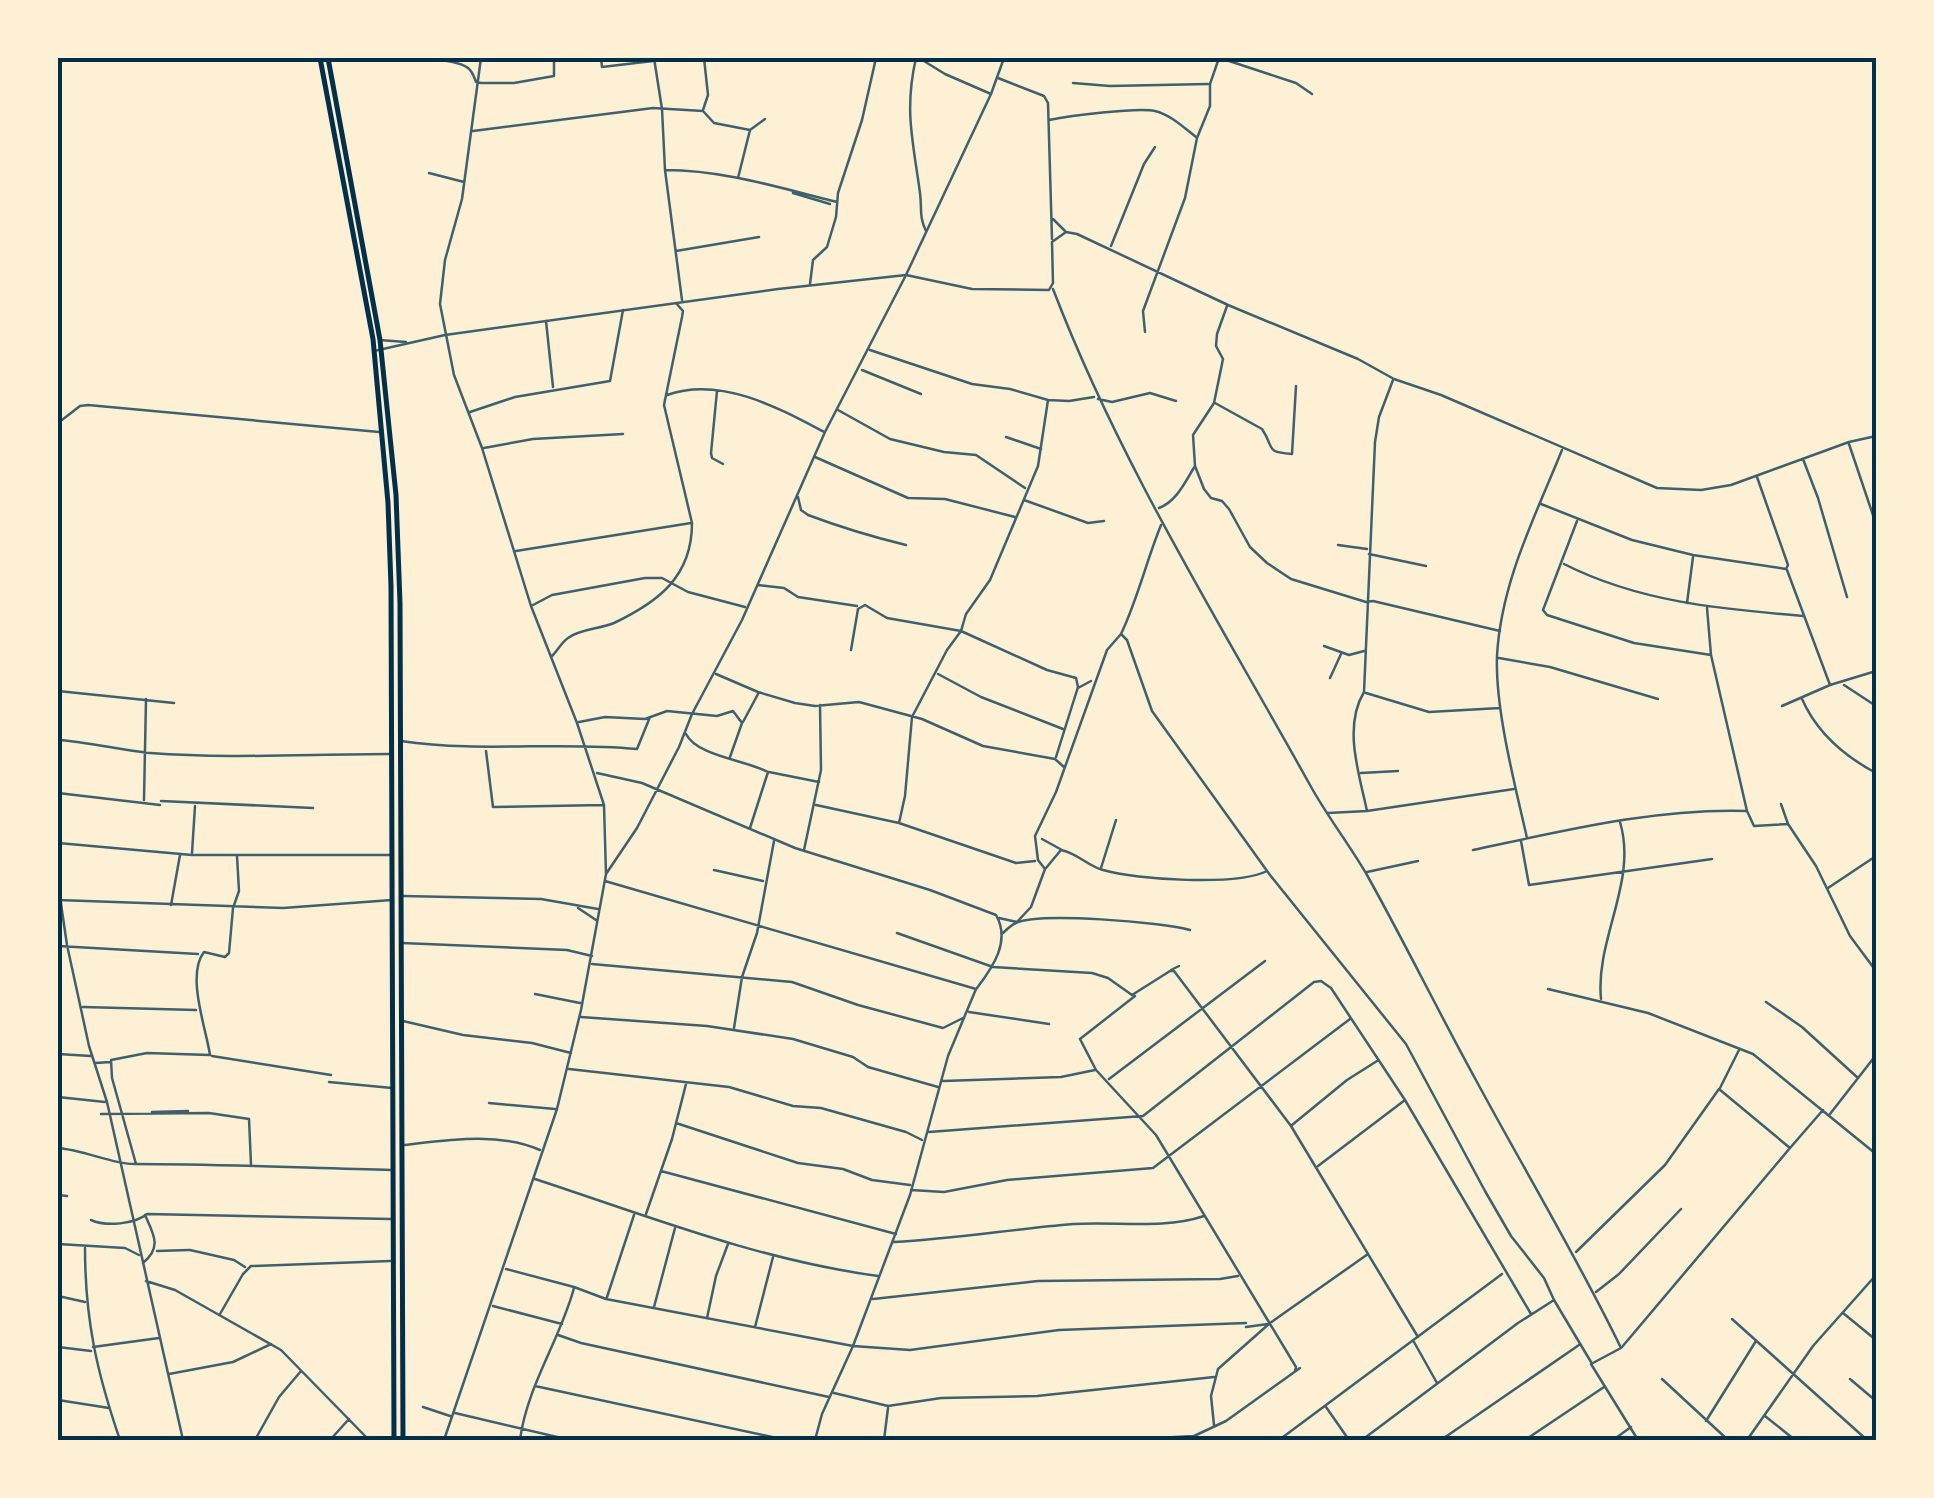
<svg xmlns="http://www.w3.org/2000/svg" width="1934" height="1498" font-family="'Nunito Sans',sans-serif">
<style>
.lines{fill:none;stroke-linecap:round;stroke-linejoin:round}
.minor{stroke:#3f606c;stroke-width:2.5}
.tertiary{stroke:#3f606c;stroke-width:2.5}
.trunk{stroke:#003049;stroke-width:5}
.neatline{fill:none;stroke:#003049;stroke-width:4}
</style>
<rect width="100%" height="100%" fill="#fdf0d5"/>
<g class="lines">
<path class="minor" d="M601,58L602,67L653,61
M654,58L662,109L665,170L682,300
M916,58C904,110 913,141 920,193C922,208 919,217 926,231
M919,58L945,74L991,94
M1220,58L1296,83L1312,94
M362,59C385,59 450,55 468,68C473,72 474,77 476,82L481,83H514L554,76V58
M998,78L1044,96L1048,103L1052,239
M1073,83L1110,86L1208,84
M703,110L708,95L704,58
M1049,120C1069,116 1137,107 1155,111C1171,115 1183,127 1196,137
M473,131L653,108L703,111L714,123L750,130
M665,170C724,170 780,188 837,202
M429,173L464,182
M738,178L750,130L765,119
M793,193L830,204
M1053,219L1065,231
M1111,246L1144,164L1155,147
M676,251L759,237
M810,284L813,260L827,247L836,217L838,193L862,120L876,58
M1053,289C1120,464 1219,621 1310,785C1327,816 1349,844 1367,875C1405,943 1439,1013 1477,1082C1525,1171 1577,1257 1621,1348L1591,1364L1638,1440
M1227,306L1217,334L1216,346L1223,359L1214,403L1193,435L1195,466L1204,489L1211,498L1222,501L1229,509L1250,547L1267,563L1291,579L1366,602L1373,601L1500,631
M546,321L553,387
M1145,332L1143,311L1185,198L1197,138L1210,106V84L1219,58
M870,350L972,384L1010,389L1048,400L1069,401L1094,397
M862,370L921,394
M717,391L711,453L712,458L723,464
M667,395C720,376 777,407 824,432
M1098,399L1112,402L1150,393L1176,401
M1215,403L1262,429C1275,448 1264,452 1292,454L1296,386
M838,410L890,439L944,452L976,455L1025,488
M470,412L515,397L610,381L623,310
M58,423L80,406L88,405L379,432
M1006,437L1041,449
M1849,444L1876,524
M484,448L533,439L623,434
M815,457L908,498L945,499L1015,517
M1803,459L1818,498L1847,597
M798,497L801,510L808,515C840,527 873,537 906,545
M1024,500L1088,523L1104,521
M1541,504L1632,540L1693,555L1786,569L1788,565L1757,477
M1159,508C1177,501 1185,482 1195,466
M1577,521L1543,610L1547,615L1634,643L1711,655
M1338,545L1367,549
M516,551L691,523
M1369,554L1426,566
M1564,564C1639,602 1720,609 1803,616
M1787,570L1830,685
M758,585L784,588L798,597L857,606
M1687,603L1693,557
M533,605L552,595L645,578H662L688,592L745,607
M1707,608L1711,655L1747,811L1754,826L1788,824
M1121,634C1138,598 1146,562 1161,525
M1324,646L1349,655L1364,651
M851,650L858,609L865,605L887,618L961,631L1047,670L1076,678L1078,687L1056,757
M552,656C557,651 562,642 568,638C580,629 600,629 614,623C658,602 692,577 692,523L664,405L682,317L683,311L676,303
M1499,658L1550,667L1658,699
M716,674L758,692L795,703L815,706L859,702L922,719L983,746L1055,759L1064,767
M938,674L981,697L1063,729
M1330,678L1341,654
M1844,685L1876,706
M1078,688L1091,681
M58,691L174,703
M1366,693L1429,712L1500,708
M1802,699C1817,733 1844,756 1876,773
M1782,706L1830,685L1876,671
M579,722L605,717L645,719L667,711L717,716L733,711L742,723L730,757
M743,722L758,694
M686,734C697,756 745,760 768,772L750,828
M58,740C89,742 119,750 150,753C230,759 309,754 390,754
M401,741C482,753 557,741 637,749L650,717
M486,751L493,807L603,805
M769,772L819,782
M597,773L642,783L795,848L930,890L996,915C1011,941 993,967 977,988
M1361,773L1398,771
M58,793L160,805
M144,800L146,699
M161,801L313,808
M1781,804L1788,824L1816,866L1850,936L1876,971
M816,805L899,823L1016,863L1035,861
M1367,811C1359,773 1343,727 1364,692L1375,442L1379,417L1393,380
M1328,813L1367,811L1514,789
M899,823L905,796L912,717L947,650L961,631L966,614L990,580L1038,466L1048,400
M1527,838C1515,785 1495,709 1497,656C1501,582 1535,517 1562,450
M1042,839L1062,850
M1521,841L1529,885L1712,859
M58,843L192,855H390
M804,850L821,770L820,705
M1473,850C1563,831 1655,808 1747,811
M192,853L195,806
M1046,868L1061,850C1077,853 1088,866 1103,870C1137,880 1237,886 1267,871
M1101,868L1116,820
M714,870L763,881
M1367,872L1418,861
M606,874L637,828L679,747L692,714L742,620L825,432L906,275L972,289L1049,290L1053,283L1052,242L1066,232L1077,234L1228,305L1358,359L1394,379L1441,395L1657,488L1701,490L1731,485L1849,442L1876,436
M58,883L67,945L89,1046L107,1102L183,1440
M1828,888L1876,856
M403,896L541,899L598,909
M58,900L283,908L392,900
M171,905L180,855
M578,908L596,920
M999,918L1017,922L1031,907L1045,869L1038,860L1035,836L1056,792L1107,650L1121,634L1127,640L1152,711L1270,875L1406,1044L1485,1191L1511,1236L1544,1278L1554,1300
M897,933L993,967L1092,973L1108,978L1132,995L1170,971H1174L1291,1126L1418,1337
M1003,933C1007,929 1011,925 1016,923C1038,912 1163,922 1190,930
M402,943L567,950L592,956
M58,946L198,954
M592,964L792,982L858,1005L943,1028L963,1018
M1171,970L1179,966
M1548,989L1648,1013L1753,1054L1876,1154
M535,994L580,1003
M1135,996L1080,1039L1096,1070L1156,1135L1296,1367L1295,1371
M1601,999C1595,939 1638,882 1620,822
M1766,1002L1802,1027L1858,1078
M83,1007L196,1010
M969,1012L1049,1024
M581,1017L707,1026L793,1039L853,1057L868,1067L938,1087
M403,1021L463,1035L532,1043L571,1053
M734,1028L742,977L757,933L774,841
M58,1054L91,1056
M212,1056L331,1075
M95,1063L111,1062
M569,1069L729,1087L793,1106L821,1108L906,1132L922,1140
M1109,1079L1265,961
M943,1081L1061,1077L1095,1070
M329,1082L392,1088
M1720,1088L1739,1050
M58,1097L105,1102
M489,1103L555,1109
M152,1112L188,1111
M101,1114L209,1113L249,1119L251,1164
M1830,1114L1876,1055
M676,1123L798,1163L843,1169L872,1180L910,1185
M1292,1125L1347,1080L1377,1061
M929,1132L1143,1116L1314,982L1321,981L1331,988L1405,1100
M405,1145C448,1140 499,1132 540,1150
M58,1148C84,1150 112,1164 134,1164C220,1164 306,1168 392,1170
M136,1164L112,1078L111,1060L147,1053L210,1055C206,1028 186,975 204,952L225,957L229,953L233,908L239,891L237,856
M1318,1166L1405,1100L1531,1314
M661,1171L896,1234
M535,1179C648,1216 759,1260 878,1276
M911,1190L944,1192L1007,1180L1153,1168L1350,1019
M58,1195L67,1196
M646,1214L672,1139L686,1084
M91,1220C106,1227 135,1224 147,1214L391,1219
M894,1242C954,1239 1013,1229 1073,1224C1117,1221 1162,1230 1204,1216
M58,1244L125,1248L139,1255
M85,1248C85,1320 97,1373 120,1440
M190,1250L234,1260L245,1267
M157,1251L189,1250
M1576,1252L1665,1165L1719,1089L1790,1148L1823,1110
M143,1263C162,1247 154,1235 145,1215
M506,1269L574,1287L606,1299L853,1346L910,1195L948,1056L976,989L605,881
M146,1281L175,1290L281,1350L369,1440
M1596,1292L1619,1274L1681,1209
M58,1296L85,1302
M607,1297L634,1215
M873,1299L1038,1281L1220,1279L1238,1276
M493,1306L562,1324
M654,1307L675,1228
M1843,1313L1876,1340
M220,1314L243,1274L251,1266L390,1261
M707,1318L716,1276L728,1244
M1732,1319L1867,1440
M755,1327L773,1257
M1246,1327L1268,1324
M558,1335L581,1343L829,1397
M1414,1342L1437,1383
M58,1347L91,1351
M93,1347L159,1338
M1622,1347L1790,1148
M169,1374L233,1362L271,1344
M1662,1379L1728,1440
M1850,1379L1876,1401
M535,1386L786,1440
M834,1393L888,1406L941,1398L1037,1396L1214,1377
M58,1400L109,1408
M423,1407L450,1416
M1326,1407L1349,1440
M455,1413L570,1440
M1765,1416L1795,1440
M1706,1421L1756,1341
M1214,1425L1211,1396L1218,1369L1270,1323L1368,1254
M255,1440L279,1397L301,1371
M330,1440L349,1419
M444,1440L557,1109L581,1010L606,874L604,805L577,723L531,606L482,448L454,375L440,304L445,260L462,199L481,58
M520,1440C527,1386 560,1340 574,1288
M815,1440L822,1414L853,1346L910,1350L1059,1330L1246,1323
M884,1440L888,1408
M1118,1440L1194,1436L1226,1421L1300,1368
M1279,1440L1502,1274
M1362,1440L1518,1323L1554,1300L1591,1362
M1441,1440L1579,1345
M1525,1440L1604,1387
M1613,1440L1631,1427
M1747,1440L1813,1346L1876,1275"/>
<path class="tertiary" d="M379,340L406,342
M374,351L445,335L778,289L906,275L991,94L1004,58"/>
<path class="trunk" d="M320,58L373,339L388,503L391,586L394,1440
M328,58L380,340L396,495L400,603L403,1440"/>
</g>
<rect width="1934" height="1498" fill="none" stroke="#fdf0d5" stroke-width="120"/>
<rect x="60" y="60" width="1814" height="1378" class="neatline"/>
</svg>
